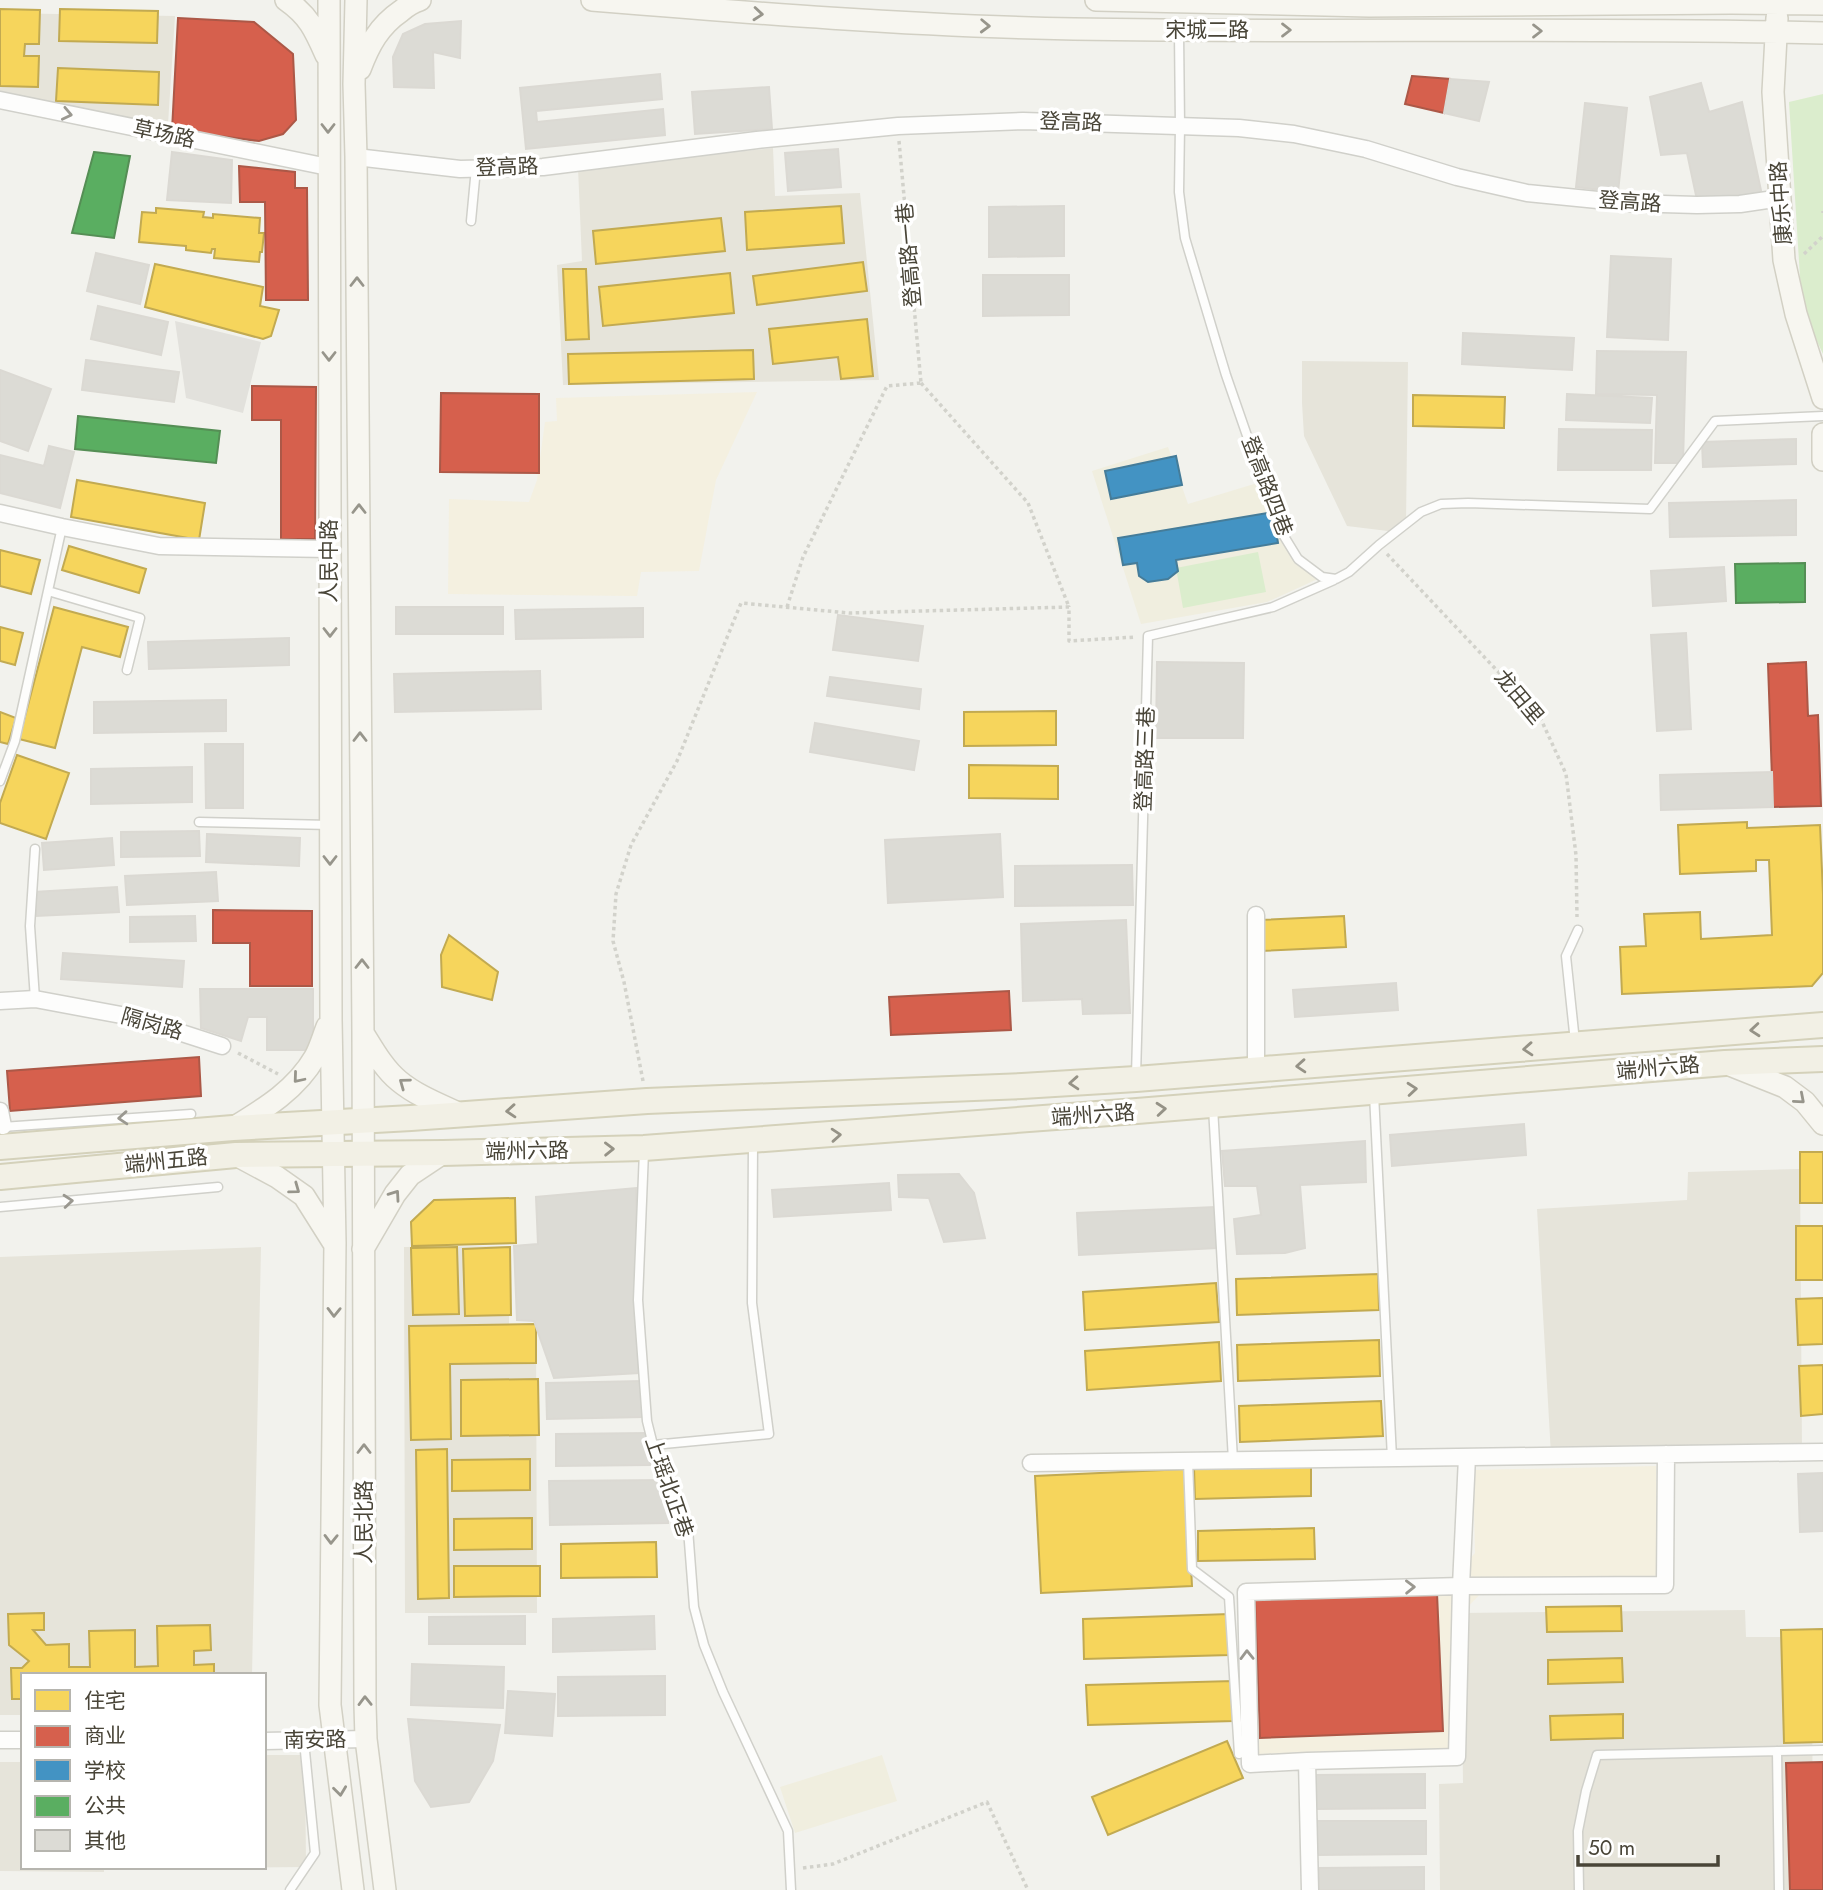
<svg xmlns="http://www.w3.org/2000/svg" width="1823" height="1890" font-family="Jost,'Noto Sans SC',sans-serif">
<style>
.residential{fill:#e6e4da}
.commercial{fill:#f4f0e0}
.education{fill:#f0eedf}
.green{fill:#dbedcd}
.parking{fill:#e2e1dc}
.homes{fill:#f6d55c;stroke:#c2aa51;stroke-width:2}
.shops{fill:#d6604d;stroke:#ac5847;stroke-width:2}
.schools{fill:#4393c3;stroke:#457c99;stroke-width:2}
.public{fill:#5aae61;stroke:#558e55;stroke-width:2}
.building{fill:#dcdbd5;stroke:#dbd9d3;stroke-width:2}
.lines{fill:none;stroke-linecap:round;stroke-linejoin:round}
.lane-casing{stroke:#d0d0ca;stroke-width:11}
.street-casing{stroke:#d0d0ca;stroke-width:19}
.secondary-casing{stroke:#d2d0c4;stroke-width:24}
.primary-casing{stroke:#d4d1ba;stroke-width:28}
.path{stroke:#d2d2cb;stroke-width:3.5;stroke-dasharray:3.5 3.5;stroke-linecap:butt}
.lane{stroke:#fdfdfc;stroke-width:8}
.street{stroke:#fdfdfc;stroke-width:16}
.secondary{stroke:#f7f6f0;stroke-width:21}
.primary{stroke:#f2f0e5;stroke-width:24}
.oneway{stroke:#97958b}
.oneway2{stroke:#9a9890}
.oneway3{stroke:#959286}
.labels{text-anchor:middle;stroke-width:7;stroke-linejoin:round;paint-order:stroke}
.street-label{font-size:21px;fill:#494538;stroke:#fff}
</style>
<rect width="100%" height="100%" fill="#f2f2ed"/>
<path class="residential" d="M0,13L175,16L168,124L0,97Z
M773,148L775,196L860,193L879,380L563,385L557,265L582,261L578,168Z
M1302,361L1408,362L1406,523L1396,532L1347,526L1304,436L1302,403Z
M1800,1169L1802,1451L1551,1455L1537,1209L1687,1200L1688,1172Z
M509,1246V1326H536L537,1613H405L404,1247Z
M261,1247L252,1675H23V1715H0V1257Z
M1745,1610L1746,1637H1811L1814,1890H1440L1439,1784L1463,1783L1461,1613Z
M264,1755H305L306,1867L111,1869V1867H264Z
M0,1762H23V1867H104V1872L0,1871Z"/>
<path class="commercial" d="M757,392L716,480L699,571L641,572L637,596L448,594L449,499L529,502L537,480L545,422L557,421L556,398Z
M1656,1466L1658,1578L1493,1581L1453,1622L1455,1751L1252,1754L1249,1594L1441,1591L1475,1553L1473,1470Z"/>
<path class="education" d="M1168,447L1188,504L1264,481L1279,528L1298,559L1322,577L1267,602L1141,624L1092,471Z
M882,1755L897,1801L795,1833L780,1787Z"/>
<path class="green" d="M1823,94V354L1802,309L1789,102Z
M1258,552L1266,592L1183,608L1176,568Z"/>
<path class="parking" d="M175,321L261,342L243,413L186,398Z"/>
<path class="homes" d="M0,9L40,10L39,44H25L24,56H39L38,87L0,86Z
M60,9L158,11L157,43L59,41Z
M58,68L159,72L158,105L56,101Z
M841,206L844,243L747,250L745,212Z
M156,208L204,212L203,217L213,218V214L260,218L259,233H264L262,252H260L259,262L214,258L215,249H212L211,253L186,250V246L139,242L142,212L156,213Z
M721,218L725,251L596,264L593,231Z
M863,262L867,291L757,305L753,276Z
M155,264L263,287L260,306L279,310L271,336L263,339L145,307Z
M563,269H586L589,339L566,340Z
M730,273L734,313L603,326L599,287Z
M867,319L873,376L841,379L838,357L773,364L769,329Z
M753,350L754,379L569,384L568,354Z
M1413,395L1505,397L1504,428L1413,426Z
M77,480L205,503L199,540L71,517Z
M69,546L146,569L139,593L62,570Z
M0,550L40,560L31,594L0,586Z
M54,607L128,627L120,657L82,647L55,748L19,739Z
M0,627L23,633L15,665L0,661Z
M1056,711V745L964,746V712Z
M0,712L16,718L8,744L0,742Z
M17,755L69,773L46,839L0,823V803Z
M969,765L1058,766V799L969,798Z
M1747,822V828L1820,825L1823,894V973L1812,986L1622,994L1620,947L1646,946L1644,914L1700,912L1701,939L1772,935L1769,860H1756V871L1680,874L1678,825Z
M1344,916L1346,947L1261,951L1259,920Z
M449,935L498,972L492,1000L442,987L441,955Z
M1800,1152H1823V1203H1800Z
M515,1198L516,1243L412,1246L411,1222L434,1200Z
M1796,1226H1823V1280H1796Z
M457,1247L459,1314L413,1315L411,1248Z
M510,1247L511,1315L465,1316L463,1249Z
M1378,1274L1379,1310L1237,1315L1236,1279Z
M1216,1283L1219,1322L1085,1330L1083,1292Z
M1823,1298V1344L1798,1345L1796,1299Z
M536,1324V1363L450,1364L451,1439L411,1440L409,1326Z
M1379,1340L1380,1376L1238,1381L1237,1345Z
M1219,1342L1221,1381L1087,1390L1085,1351Z
M1823,1365V1414L1801,1416L1799,1366Z
M538,1379L539,1435L461,1436V1380Z
M1381,1401L1383,1436L1240,1442L1239,1406Z
M447,1449L449,1598L418,1599L416,1450Z
M530,1459V1490L452,1491V1460Z
M1311,1466V1496L1195,1499L1194,1468Z
M1186,1469L1192,1586L1041,1593L1035,1476Z
M532,1518V1549L454,1550V1519Z
M1314,1528L1315,1559L1198,1561V1531Z
M656,1542L657,1577L561,1578V1544Z
M454,1566H540V1596L454,1597Z
M1621,1606L1622,1631L1547,1632L1546,1607Z
M44,1613V1630H33L46,1645L69,1644V1667H90L89,1631L135,1630V1667L158,1666L157,1626L210,1625L211,1650L194,1651V1665L214,1664V1675H23V1699H12L11,1668H22L29,1661L9,1645L8,1614Z
M1229,1614L1230,1655L1084,1659L1083,1619Z
M1823,1629V1742L1784,1743L1781,1630Z
M1622,1658L1623,1682L1548,1684V1660Z
M1233,1681L1234,1721L1088,1725L1086,1685Z
M1623,1714V1738L1551,1740L1550,1716Z
M1227,1741L1243,1778L1108,1835L1092,1797Z"/>
<path class="shops" d="M178,18L254,22L293,54L296,120L283,134L259,141L172,130Z
M1412,76L1450,79L1444,113L1405,104Z
M239,166L295,172V188H307L308,300H266L265,202H240Z
M252,386L316,387L315,539H281V420H252Z
M441,393L539,394V473L440,472Z
M1806,662L1808,716L1818,715L1821,806L1773,807L1768,664Z
M213,910L312,911V986H250V943H213Z
M1009,991L1011,1030L891,1035L889,997Z
M199,1057L201,1096L10,1111L7,1071Z
M1437,1593L1443,1731L1260,1738L1255,1600Z
M1823,1762V1890H1790L1786,1763Z"/>
<path class="schools" d="M1176,456L1182,485L1111,499L1105,471Z
M1273,512L1278,543L1176,560L1178,571L1168,579L1148,582L1139,576L1137,563L1123,565L1118,538Z"/>
<path class="public" d="M94,152L130,156L114,238L72,233Z
M78,416L220,431L216,463L75,449Z
M1805,563V602L1736,603L1735,564Z"/>
<path class="building" d="M461,21L460,58L433,52L434,88L394,87L393,57L403,34L425,24Z
M660,74L662,99L536,111L537,122L663,109L665,135L526,149L520,88Z
M1450,79L1489,82L1479,121L1444,113Z
M1701,83L1709,112L1742,102L1762,195L1697,200L1687,153L1661,155L1650,97Z
M769,87L772,129L695,134L692,92Z
M1585,103L1627,108L1618,192L1576,187Z
M838,149L841,187L788,191L785,153Z
M172,152L232,160L231,203L167,200Z
M1064,206V256L989,257V207Z
M96,253L149,265L140,304L87,291Z
M1611,256L1671,259L1668,340L1607,337Z
M983,275H1069V315L983,316Z
M98,306L168,322L161,355L91,339Z
M1463,333L1574,338L1572,370L1462,364Z
M1597,351L1686,352L1683,463H1655L1657,395L1596,394Z
M86,360L179,372L174,402L82,390Z
M0,370L51,389L28,451L0,441Z
M1567,394L1652,398L1650,423L1566,420Z
M1559,429L1652,430L1651,470H1558Z
M1796,439V464L1703,467L1702,442Z
M49,446L74,452L60,508L0,493V455L44,466Z
M1796,500V535L1670,537L1669,503Z
M1724,567L1726,601L1653,606L1651,571Z
M396,607H503V634H396Z
M643,608V637L516,639L515,610Z
M838,615L923,626L918,661L833,650Z
M1686,633L1691,729L1657,731L1651,635Z
M289,638V665L149,669L148,642Z
M1157,662L1244,663L1243,738H1156Z
M540,671L541,709L395,712L394,674Z
M830,677L921,689L919,709L827,696Z
M226,700V731L94,733V702Z
M815,723L919,741L914,770L810,752Z
M205,744H243V808H206Z
M192,767V802L91,804V769Z
M1772,772L1773,807L1661,810L1660,775Z
M199,831L200,856L121,857V832Z
M207,834L300,838L299,866L206,862Z
M1000,834L1003,897L888,903L885,840Z
M112,838L114,865L44,870L42,843Z
M1132,865L1133,905L1015,906V866Z
M216,872L218,901L127,905L125,876Z
M117,887L119,912L36,916L34,892Z
M195,916L196,941L130,942V917Z
M1126,920L1130,1013L1083,1014L1082,999L1023,1001L1021,924Z
M63,953L184,961L182,987L61,979Z
M1396,983L1398,1010L1295,1017L1293,990Z
M200,989H313V1050H267V1017H248L241,1041L201,1028Z
M1524,1124L1526,1155L1392,1166L1390,1135Z
M1365,1141L1366,1182L1300,1185L1305,1248L1285,1253L1237,1254L1234,1219L1261,1215L1257,1186H1225L1222,1151Z
M959,1174L974,1193L985,1238L944,1242L929,1198L899,1197L898,1175Z
M889,1183L891,1210L774,1217L772,1190Z
M636,1188V1303L639,1373L554,1378L534,1321L517,1320L514,1246L538,1244L536,1197Z
M1215,1207L1217,1248L1079,1255L1077,1213Z
M643,1381V1417L547,1419L546,1383Z
M650,1433V1465L556,1466V1434Z
M1823,1473V1531L1800,1532L1798,1474Z
M668,1480V1523L550,1525L549,1481Z
M525,1616V1644H429V1617Z
M654,1616L655,1649L553,1652V1619Z
M412,1664L504,1667L503,1708L411,1705Z
M665,1676V1715L558,1716V1677Z
M508,1691L555,1694L552,1736L505,1733Z
M408,1719L500,1725L493,1761L469,1802L431,1807L415,1781Z
M1425,1774V1808L1316,1809V1775Z
M1316,1821H1426V1854L1316,1855Z
M1424,1867V1890H1319V1868Z"/>
<g class="lines">
<defs>
<path id="lane" d="M1179,33L1180,126L1179,192L1185,238L1226,375L1279,528L1298,559L1322,577L1336,579L1349,572L1379,545L1421,512L1441,504L1468,503L1650,509L1715,421L1823,416
M471,221L476,168
M48,591L140,618L127,670
M0,781L15,741L62,527
M199,822L330,825
M35,849L30,926L35,999
M1575,1042L1566,956L1578,930
M1136,1076L1148,636L1273,607L1334,580
M1374,1094L1392,1458
M1213,1107L1233,1460
M2,1127L191,1114
M644,1151L638,1300L647,1421L653,1445L688,1529L694,1607L704,1645L723,1692L788,1831L791,1890
M0,1207L218,1187
M653,1445L769,1434L752,1303L753,1144
M1188,1461L1192,1569L1229,1597L1239,1754
M1777,1751L1779,1890
M290,1890L315,1853L304,1741
M1579,1890L1578,1831L1586,1791L1597,1755L1823,1750"/>
<path id="street" d="M0,100L328,167
M356,157L460,169L543,167L757,140L898,126L1023,121L1239,128L1294,134L1366,149L1457,177L1527,193L1628,203L1697,205L1740,204L1781,198
M0,513L62,527L159,546L329,549
M1256,915V1070
M0,1001L35,999L132,1017L222,1046
M0,1111L3,1126
M1031,1463L1823,1452
M0,1740H23
M264,1741L366,1739
M1307,1761L1250,1764L1246,1592L1461,1586L1665,1585L1666,1454
M1310,1890L1307,1761L1457,1757L1461,1586L1467,1457"/>
<path id="secondary" d="M286,0C309,16 315,30 326,55
M329,0L331,1019L335,1243L330,1705L353,1890
M356,0L354,84L356,157L363,1033L365,1705L366,1739L385,1890
M592,0C752,13 913,26 1074,29C1324,33 1573,27 1823,33
M1096,0L1369,6L1731,3L1823,4
M1777,18L1773,92L1784,260L1796,314L1823,398
M360,69C369,45 379,26 401,11C407,6 413,2 420,0
M1823,434V460
M363,1033C373,1049 384,1069 399,1081C417,1096 441,1105 462,1115
M1730,1065L1785,1087L1805,1102L1823,1124
M233,1128C264,1109 296,1090 315,1057C320,1048 323,1037 327,1027
M236,1155L277,1177L304,1196L333,1242
M363,1249L395,1194L410,1175L443,1153"/>
<path id="primary" d="M0,1147L233,1128L411,1118L647,1101L1022,1086L1136,1079L1823,1025
M0,1177L236,1155L443,1153L644,1148L1137,1111L1725,1063L1823,1059"/>
</defs>
<use href="#lane" class="lane-casing"/>
<use href="#street" class="street-casing"/>
<use href="#secondary" class="secondary-casing"/>
<use href="#primary" class="primary-casing"/>
<path class="path" d="M899,141L921,383
M1823,211V213
M1804,254L1823,236
M921,383L1028,503L1069,607
M1387,554L1539,715L1566,774L1576,855L1577,917
M787,607L803,557L887,386L921,383
M238,1053L278,1074
M643,1081L624,982L613,941L616,894L631,845L677,761L741,603L849,613L1069,607V641L1136,637
M803,1868L833,1864L987,1802L1028,1890"/>
<use href="#lane" class="lane"/>
<use href="#street" class="street"/>
<use href="#secondary" class="secondary"/>
<use href="#primary" class="primary"/>
</g>
<defs><path id="oneway-chevron" d="M-2-3.5L2.5 0L-2 3.5" fill="none" stroke-width="1.6" stroke-linecap="round" stroke-linejoin="round" transform="scale(1.75)"/></defs>
<g class="oneway">
<use href="#oneway-chevron" transform="translate(758 14) rotate(5)"/>
<use href="#oneway-chevron" transform="translate(985 26) rotate(2)"/>
<use href="#oneway-chevron" transform="translate(1286 30)"/>
<use href="#oneway-chevron" transform="translate(1537 31)"/>
<use href="#oneway-chevron" transform="translate(328 128) rotate(90)"/>
<use href="#oneway-chevron" transform="translate(357 282) rotate(-90)"/>
<use href="#oneway-chevron" transform="translate(329 356) rotate(90)"/>
<use href="#oneway-chevron" transform="translate(359 509) rotate(-90)"/>
<use href="#oneway-chevron" transform="translate(330 632) rotate(90)"/>
<use href="#oneway-chevron" transform="translate(360 737) rotate(-90)"/>
<use href="#oneway-chevron" transform="translate(330 860) rotate(90)"/>
<use href="#oneway-chevron" transform="translate(362 964) rotate(-90)"/>
<use href="#oneway-chevron" transform="translate(298 1078) rotate(130)"/>
<use href="#oneway-chevron" transform="translate(404 1083) rotate(-144)"/>
<use href="#oneway-chevron" transform="translate(1800 1099) rotate(41)"/>
<use href="#oneway-chevron" transform="translate(295 1189) rotate(36)"/>
<use href="#oneway-chevron" transform="translate(395 1195) rotate(-55)"/>
<use href="#oneway-chevron" transform="translate(334 1312) rotate(91)"/>
<use href="#oneway-chevron" transform="translate(364 1449) rotate(-90)"/>
<use href="#oneway-chevron" transform="translate(331 1539) rotate(91)"/>
<use href="#oneway-chevron" transform="translate(365 1701) rotate(-91)"/>
<use href="#oneway-chevron" transform="translate(340 1791) rotate(83)"/>
</g>
<g class="oneway2">
<use href="#oneway-chevron" transform="translate(67 114) rotate(12)"/>
<use href="#oneway-chevron" transform="translate(123 1118) rotate(176)"/>
<use href="#oneway-chevron" transform="translate(68 1201) rotate(-5)"/>
<use href="#oneway-chevron" transform="translate(1410 1587) rotate(-1)"/>
<use href="#oneway-chevron" transform="translate(1247 1655) rotate(-91)"/>
</g>
<g class="oneway3">
<use href="#oneway-chevron" transform="translate(1755 1030) rotate(175)"/>
<use href="#oneway-chevron" transform="translate(1528 1049) rotate(176)"/>
<use href="#oneway-chevron" transform="translate(1301 1066) rotate(176)"/>
<use href="#oneway-chevron" transform="translate(1074 1083) rotate(176)"/>
<use href="#oneway-chevron" transform="translate(1412 1089) rotate(-5)"/>
<use href="#oneway-chevron" transform="translate(1161 1109) rotate(-5)"/>
<use href="#oneway-chevron" transform="translate(511 1111) rotate(176)"/>
<use href="#oneway-chevron" transform="translate(836 1135) rotate(-4)"/>
<use href="#oneway-chevron" transform="translate(609 1149) rotate(-1)"/>
</g>
<g class="labels">
<g class="street-label">
<text x="1207" y="37">宋城二路</text>
<text transform="translate(1071 122) rotate(2)" y="7">登高路</text>
<text transform="translate(164 134) rotate(12)" y="7">草场路</text>
<text transform="translate(507 167) rotate(-2)" y="7">登高路</text>
<text transform="translate(1630 202) rotate(4)" y="7">登高路</text>
<text transform="translate(1781 203) rotate(-94)" y="7">康乐中路</text>
<text transform="translate(909 255) rotate(-95)" y="7">登高路一巷</text>
<text transform="translate(1267 486) rotate(69)" y="7">登高路四巷</text>
<text transform="translate(329 561) rotate(-90)" y="7">人民中路</text>
<text transform="translate(1519 697) rotate(50)" y="7">龙田里</text>
<text transform="translate(1145 759) rotate(-88)" y="7">登高路三巷</text>
<text transform="translate(152 1024) rotate(16)" y="7">隔岗路</text>
<text transform="translate(1658 1068) rotate(-5)" y="7">端州六路</text>
<text transform="translate(1093 1115) rotate(-4)" y="7">端州六路</text>
<text transform="translate(527 1151) rotate(-1)" y="7">端州六路</text>
<text transform="translate(166 1161) rotate(-6)" y="7">端州五路</text>
<text transform="translate(669 1487) rotate(71)" y="7">上瑶北正巷</text>
<text transform="translate(364 1522) rotate(-90)" y="7">人民北路</text>
<text transform="translate(315 1740) rotate(-1)" y="7">南安路</text>
</g>
</g>
<rect x="21" y="1673" width="245" height="196" fill="#ffffff" stroke="#b6b5af" stroke-width="2"/>
<rect x="35" y="1690" width="35" height="21" fill="#f6d55c" stroke="#b6b5af" stroke-width="2"/>
<text x="84" y="1708" font-size="21" fill="#494538">住宅</text>
<rect x="35" y="1726" width="35" height="21" fill="#d6604d" stroke="#b6b5af" stroke-width="2"/>
<text x="84" y="1743" font-size="21" fill="#494538">商业</text>
<rect x="35" y="1760" width="35" height="21" fill="#4393c3" stroke="#b6b5af" stroke-width="2"/>
<text x="84" y="1778" font-size="21" fill="#494538">学校</text>
<rect x="35" y="1796" width="35" height="21" fill="#5aae61" stroke="#b6b5af" stroke-width="2"/>
<text x="84" y="1813" font-size="21" fill="#494538">公共</text>
<rect x="35" y="1830" width="35" height="21" fill="#dcdbd5" stroke="#b6b5af" stroke-width="2"/>
<text x="84" y="1848" font-size="21" fill="#494538">其他</text>
<path d="M1578 1855v10h140v-10" fill="none" stroke="#494538" stroke-width="3.5"/>
<text x="1588" y="1855" font-size="21" fill="#494538" stroke="#ffffff" stroke-width="5" paint-order="stroke">50 m</text>
</svg>
